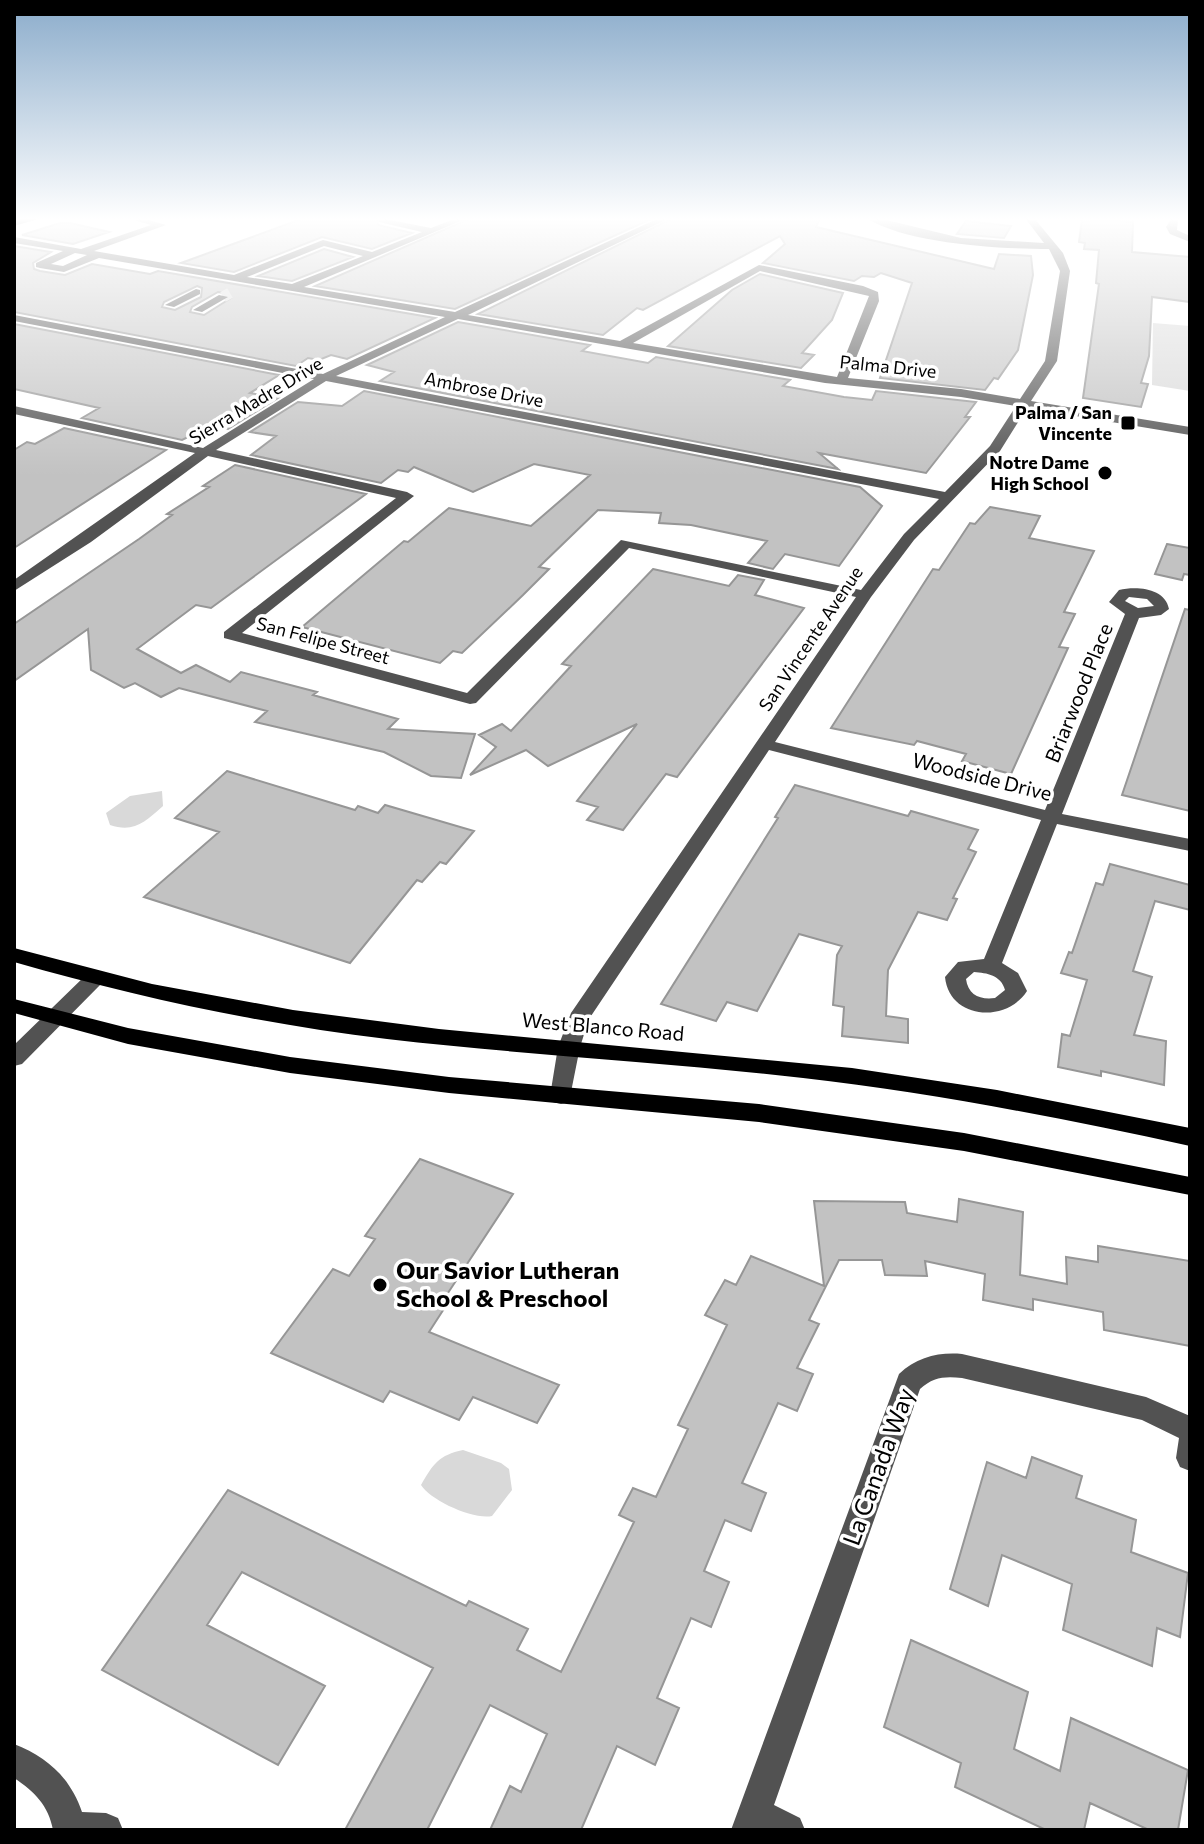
<svg xmlns="http://www.w3.org/2000/svg" width="1204" height="1844" font-family="Commissioner,sans-serif">
<style>
.green{fill:#d9d9d9}
.building{fill:#c2c2c2;stroke:#969696;stroke-width:2;fill-rule:evenodd}
.lines{fill:none;stroke-linecap:round;stroke-linejoin:round}
.minor-tunnel{stroke:#d9d9d9;stroke-width:11;stroke-dasharray:11 5;stroke-linecap:butt}
.minor{fill:#525252;fill-rule:evenodd}
.major{fill:#000;fill-rule:evenodd}
.poi-dot{fill:#000;stroke:#fff;stroke-width:3}
.labels{text-anchor:middle;stroke-width:7;stroke-linejoin:round;paint-order:stroke}
.far-street-label{font-size:18px;fill:#000;stroke:#fff}
.far-poi-label{font-size:18px;font-weight:bold;fill:#000;stroke:#fff;text-anchor:end}
.street-label{font-size:20px;fill:#000;stroke:#fff}
.near-poi-label{font-size:24px;font-weight:bold;fill:#000;stroke:#fff;text-anchor:start}
.near-street-label{font-size:24px;fill:#000;stroke:#fff}
</style>
<rect width="100%" height="100%" fill="#fff"/>
<path class="green" d="M1153,323L1190,326V391L1152,385Z
M162,791L163,806C145,822 134,833 110,825L106,813L130,796Z
M463,1450L501,1463L509,1469L512,1490L492,1516C473,1520 430,1500 421,1485C433,1464 439,1455 463,1450Z"/>
<path class="building" d="M304,218H377L378,225L412,233L372,249L322,237L234,272L181,263Z
M471,218H653L455,309L315,286Z
M673,218H820L816,227L994,269L999,254L1031,256L1033,275L1018,350L998,379L994,378L985,390L880,378L912,283L881,273L874,277L862,276L854,281L763,263L785,244L780,236L643,310L637,308L603,335L478,314Z
M1082,219L1133,222L1132,252L1190,257V302L1152,297L1149,356L1141,383L1148,384L1141,407L1083,398L1099,284L1096,283L1099,250L1084,249L1085,243L1079,242Z
M966,221L1011,226L1004,238L957,234Z
M60,223H70L109,232L73,244L22,235Z
M14,246L51,252L33,263L34,269L40,271L65,275L92,264L150,274L158,271L435,318L347,359L331,355L319,360L308,358L296,366L14,312ZM197,286L202,288L201,297L175,310L162,307L164,302ZM218,292L229,294L231,298L204,315L190,312L192,307Z
M324,249L353,257L292,281L258,276Z
M760,274L843,293L832,320L802,353L814,355L801,368L668,346L732,290Z
M458,322L590,345L582,351L648,363L656,357L790,380L783,386L844,397L872,400L876,391L976,402L965,417H970L926,473L819,453L838,469L380,381L394,372L367,365Z
M14,324L279,375L250,393L278,398L228,429L211,426L182,440L82,418L99,408L14,389Z
M364,391L860,487L882,506L839,566L785,554L773,569L748,563L767,541L691,525L659,523L661,513L598,510L539,567L549,569L523,595L462,653L453,651L440,663L302,627L404,541L408,542L449,508L531,526L590,475L534,464L473,492L414,467L408,472L398,470L381,483L251,455L276,436L250,432L298,402L342,406Z
M64,428L166,450L14,548V450L27,442L35,444Z
M235,465L366,494L211,608L196,605L137,649L181,673L196,665L230,682L241,672L317,692L313,695L398,719L388,729L475,734L461,778L431,776L384,752L255,722L267,711L179,688L161,697L135,683L124,688L91,670L88,629L14,681V624L139,539L172,515L167,514L209,487L203,486Z
M990,507L1040,516L1029,538L1094,551L1064,612L1075,614L1059,647L1068,648L1011,774L962,761L966,754L917,741L914,745L831,728L933,569L939,570L970,523L975,524Z
M1167,544L1190,548V575L1184,574L1182,580L1155,574Z
M653,569L729,586L738,575L764,580L755,595L804,608L677,777L666,774L623,830L587,820L598,807L577,801L637,724L548,766L526,750L470,775L496,747L479,735L502,724L511,731L571,666L562,664Z
M1185,609L1190,610V811L1122,795Z
M227,771L355,810L358,806L378,813L385,805L474,831L446,864L440,862L422,882L417,880L350,963L144,897L219,832L175,818Z
M795,785L908,816L911,811L978,830L968,849L976,852L953,898L957,899L947,920L918,912L888,970L886,1016L908,1019V1043L842,1036L844,1007L833,1005L837,955L842,946L799,934L757,1011L727,1002L716,1021L661,1004L778,818L775,817Z
M1110,864L1190,885V910L1155,901L1133,971L1152,977L1134,1035L1166,1041L1164,1085L1101,1071V1076L1058,1067L1062,1034L1070,1036L1087,980L1061,973L1069,952L1072,953L1096,883L1103,885Z
M420,1159L513,1194L444,1299L449,1301L429,1332L559,1385L537,1423L473,1397L459,1420L390,1391L383,1402L271,1353L333,1269L349,1276L375,1239L365,1236Z
M959,1199L1023,1212L1020,1275L1067,1284L1066,1257L1098,1262V1246L1190,1261V1346L1104,1330L1103,1312L1033,1299V1310L983,1300L985,1274L925,1261L927,1276L885,1275L882,1260H839L809,1320L819,1324L797,1368L813,1374L797,1411L778,1403L742,1483L766,1493L751,1531L725,1520L704,1571L729,1582L711,1627L691,1618L657,1698L679,1708L655,1765L617,1746L581,1830H490L510,1786L521,1792L547,1734L490,1705L427,1830H345L433,1668L242,1572L207,1625L325,1686L278,1765L102,1670L228,1490L466,1606L469,1601L528,1629L517,1650L561,1672L634,1522L619,1515L633,1488L656,1497L688,1429L678,1425L727,1325L705,1315L725,1280L736,1285L751,1256L824,1286L814,1201L905,1202L907,1213L957,1222Z
M1032,1457L1082,1476L1076,1498L1136,1520L1131,1552L1188,1573L1180,1637L1157,1628L1152,1666L1063,1630L1072,1584L1002,1555L988,1606L950,1589L987,1462L1026,1478Z
M911,1640L1028,1692L1014,1749L1060,1771L1071,1718L1188,1770L1178,1830H1149L1090,1803L1084,1830H1046L955,1787L961,1763L884,1727Z"/>
<g class="lines">
<path class="minor-tunnel" d="M223,297L230,293"/>
<path class="minor" d="M127,218H142L166,225L94,251L234,275L323,240L372,252L422,232L379,222L380,218L431,228L457,218H468L304,287L455,312L659,218H670L468,315L620,341L759,265L863,286L878,292L879,301L848,378L961,389L1020,399L1045,361L1060,271L1049,249C1001,249 909,244 868,219L878,218L961,238L1044,243L1025,218H1034L1063,253L1070,271L1057,361L1031,401L1190,427V435L1027,408L1000,451L914,540L871,597L775,742L1045,810L1125,614L1109,602L1119,590C1137,586 1165,588 1169,609L1161,615L1139,618L1062,814L1190,839V851L1057,824L1002,963L1018,973L1027,991C1006,1024 949,1019 945,977L958,962L984,959L1041,820L769,750L589,1019L580,1047L569,1102L561,1104L553,1102L550,1096L558,1047L571,1013L856,597L629,548L476,703L470,704L224,638V632L396,498L208,456L91,542L14,591V580L195,453L14,414V406L203,448L314,379L14,321V315L323,374L445,317L99,258L64,272L40,268L36,267V263L63,251L14,243V237L81,249L151,225ZM324,246L363,256L292,284L247,277ZM75,253L87,255L63,266L51,264ZM760,271L869,296L837,377L633,343ZM458,319L825,383L961,397L1016,406L990,446L945,492L336,376ZM326,381L939,499L904,534L861,590L621,540L467,693L242,633L414,496L407,492L216,450ZM1129,597L1147,599L1154,606L1138,608L1125,601ZM974,972C987,973 1001,975 1005,990L995,998C980,1000 968,995 966,979Z
M1172,218H1178L1177,230L1190,236V242L1170,234L1166,227Z
M196,289L200,290V294L174,307L165,305Z
M219,295L228,297L202,312L193,310Z
M95,971L102,973L105,978L102,983L22,1064L14,1066V1045L88,973Z
M962,1354L1146,1397L1190,1416V1471L1180,1467L1176,1458L1179,1438L1142,1420L962,1378C945,1376 933,1377 920,1389L774,1805L800,1818L805,1830H731L899,1374C917,1357 939,1352 962,1354Z
M14,1744C47,1757 70,1777 82,1812L106,1813L118,1818L123,1830H53C48,1805 35,1792 14,1778Z"/>
<path class="major" d="M26,218H42L14,226V220Z
M14,948L152,984L293,1010L439,1029L852,1068L997,1090L1190,1128V1146C1062,1118 933,1093 803,1078C664,1062 525,1055 387,1039C261,1024 136,997 14,962Z
M14,999L128,1028L290,1057L449,1077L759,1104L964,1133L1190,1177V1195L964,1151L759,1122L449,1093L290,1073L128,1044L14,1013Z"/>
</g>
<linearGradient id="sky" x2="0" y2="1"><stop stop-color="#8baccb"/><stop offset="0.46" stop-color="#fff"/><stop offset="1" stop-color="#fff" stop-opacity="0"/></linearGradient>
<rect width="1204" height="476" fill="url(#sky)"/>
<g class="poi-dot">
<rect x="1120" y="415" width="16" height="16" rx="4"/>
<circle cx="1105" cy="473" r="8"/>
<circle cx="380" cy="1285" r="8"/>
</g>
<g class="labels">
<g class="far-street-label">
<text transform="translate(888 367) rotate(6)" y="6">Palma Drive</text>
<text transform="translate(484 390) rotate(11)" y="6">Ambrose Drive</text>
<text transform="translate(256 401) rotate(-31)" y="6">Sierra Madre Drive</text>
<text transform="translate(811 639) rotate(-56)" y="6">San Vincente Avenue</text>
<text transform="translate(323 641) rotate(15)" y="6">San Felipe Street</text>
</g>
<g class="far-poi-label">
<text x="1112" y="419">Palma / San<tspan x="1112" dy="21">Vincente</tspan></text>
<text x="1089" y="469">Notre Dame<tspan x="1089" dy="21">High School</tspan></text>
</g>
<g class="street-label">
<text transform="translate(1079 693) rotate(-68)" y="7">Briarwood Place</text>
<text transform="translate(982 777) rotate(14)" y="7">Woodside Drive</text>
<text transform="translate(603 1027) rotate(5)" y="7">West Blanco Road</text>
</g>
<g class="near-poi-label">
<text x="396" y="1279">Our Savior Lutheran<tspan x="396" dy="28">School &amp; Preschool</tspan></text>
</g>
<g class="near-street-label">
<text transform="translate(879 1467) rotate(-70)" y="8">La Canada Way</text>
</g>
</g>
<rect width="1204" height="1844" fill="none" stroke="#000000" stroke-width="32"/>
</svg>
